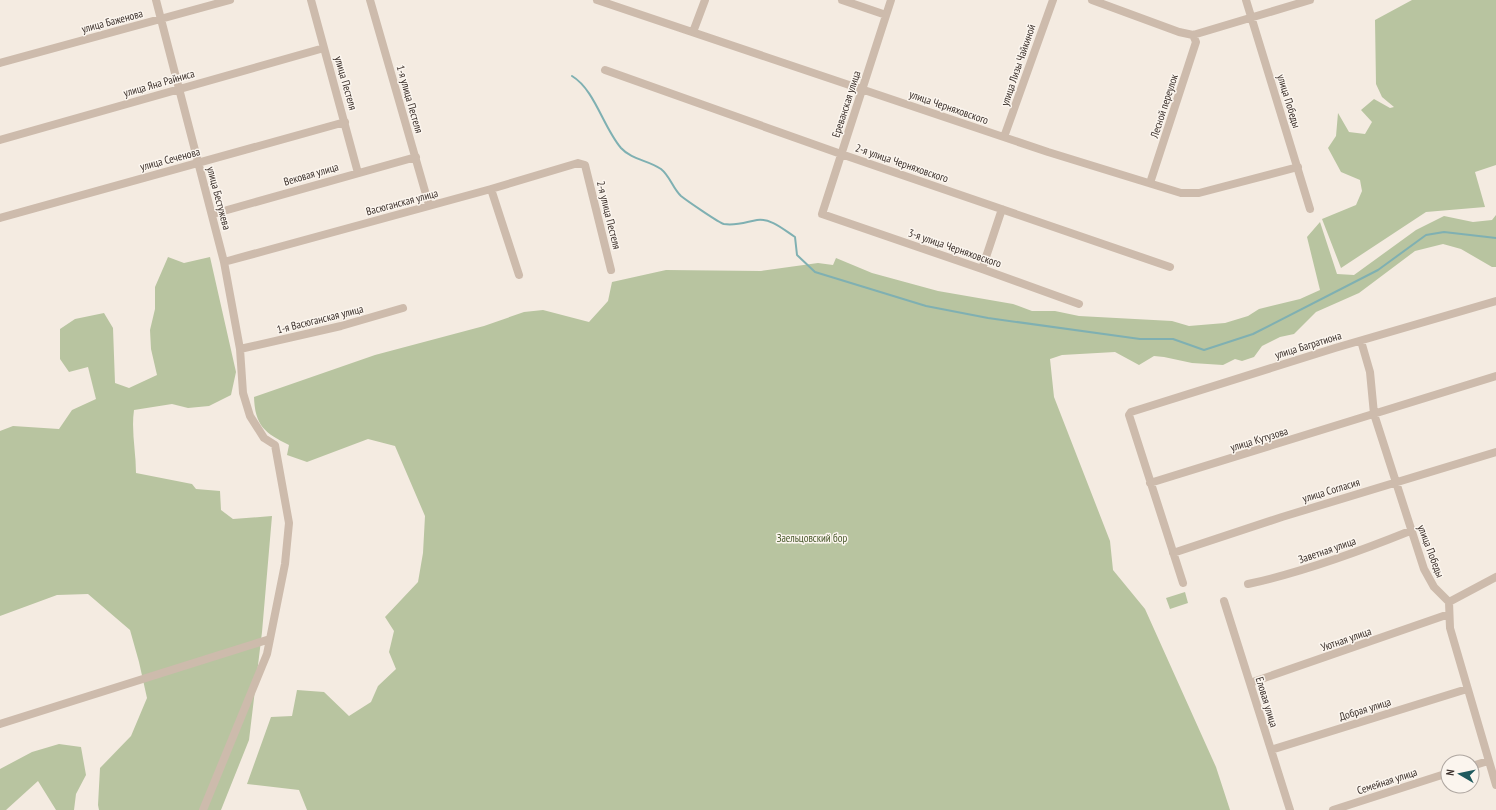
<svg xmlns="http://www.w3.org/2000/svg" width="1496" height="810" font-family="'PT Sans Narrow',sans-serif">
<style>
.green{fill:#b8c4a0}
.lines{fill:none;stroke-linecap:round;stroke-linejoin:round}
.stream{stroke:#7fb0b2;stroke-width:2}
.minor{stroke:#cdbbac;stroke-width:8}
.labels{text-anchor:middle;stroke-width:3;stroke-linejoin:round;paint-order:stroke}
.street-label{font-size:11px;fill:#3b302b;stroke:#fbf5ee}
.park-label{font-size:11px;fill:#4a5a2e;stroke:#fbf5ee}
</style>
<rect width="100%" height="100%" fill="#f4ebe1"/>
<path class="green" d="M1412,0H1496V165L1475,172L1485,207L1426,212L1341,268L1322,219L1356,205L1362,191L1360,180L1341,172L1328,148L1336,136L1338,113L1349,132L1365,134L1372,122L1361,110L1374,99L1390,108L1394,107L1382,97L1376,84L1375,20Z
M1496,215V267H1492L1461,249L1443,244L1415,251L1359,293L1316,312L1294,334L1280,337L1262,346L1254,357L1242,361L1235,359L1223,365L1192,363L1164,357L1154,356L1139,365L1115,352L1062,355L1050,359L1054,397L1110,541L1113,570L1145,609L1216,767L1230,810H307L299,790L247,784L271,717L292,716L297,690L324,692L349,716L371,702L378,686L396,669L389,652L394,631L385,617L418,582L423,553L425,516L395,446L368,439L307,462L287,455L289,445C265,433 255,426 254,397L375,355L484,326L524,312L543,310L589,322L608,301L612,282L666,270L761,271L818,263L833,265L836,258L872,273L938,291L1013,304L1032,311H1055L1079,316L1172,321L1189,326L1225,323L1248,316L1259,309L1300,299L1320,290L1307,237L1320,222L1337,274L1354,275L1416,230L1444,216L1473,222L1492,220Z
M168,257L184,263L210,257L236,372L231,395L209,406L188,408L172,404L134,410C131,431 136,452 136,473L192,484L196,489L220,491L221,510L233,519L272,516L262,632L249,740L221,810H99L98,805L100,768L131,736L147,698L139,662L130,630L88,594L57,595L0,616V431L13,426L59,429L72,410L96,399L88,367L69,372L60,359V329L75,319L104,313L113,328L115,383L129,388L157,375L151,349L150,330L155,309V287Z
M1185,592L1188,603L1170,609L1166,598Z
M59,744L81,747L86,775L76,794L74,810H56L38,781L6,810H0V769L32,752Z"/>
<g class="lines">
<path class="stream" d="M572,76C595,90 603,127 621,148C632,160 648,160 661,169C670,176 673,189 681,196C686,200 719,223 724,224C736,226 746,222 757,220C771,218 784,230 795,237L797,255L815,272L926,306L988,318L1140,339H1173L1204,350L1253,334L1378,270L1426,235L1444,232L1496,238"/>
<path class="minor" d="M156,0L224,262L240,349L243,393L250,416L264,438L275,445L289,523L285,564L267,654L203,810
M311,0L358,173
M370,0L429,205
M597,0L1048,152L1181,193H1199L1298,167
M842,0L886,15
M891,0L822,214L982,269L1079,304
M1092,0L1179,32L1193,35L1310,0
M1246,0L1310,209
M693,32L705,0
M0,63L230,0
M605,70L841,154L1170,267
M1004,137L1053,0
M0,140L324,48
M1150,183L1196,42L1193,35
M491,189L519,275
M213,214L416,157
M0,218L345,122
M224,262L491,189L578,163L585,165L611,270
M982,269L1002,209
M1361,341L1370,372L1374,414L1424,569L1434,587L1449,602L1450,628L1496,785
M240,349L341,326L403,308
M1150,483L1496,376
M1173,553L1282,517L1496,452
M1183,583L1129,415L1131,412L1335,348L1496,301
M1248,584C1304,572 1358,552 1410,531
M1224,601L1290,810
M1449,602L1496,577
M1250,683L1449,614
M0,724L270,639
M1271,750L1467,689
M1472,766L1488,761
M1333,810L1448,773"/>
</g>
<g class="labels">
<g class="street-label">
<text transform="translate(112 21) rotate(-15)" y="4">улица Баженова</text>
<text transform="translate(1018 65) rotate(-71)" y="4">улица Лизы Чайкиной</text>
<text transform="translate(159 83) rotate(-16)" y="4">улица Яна Райниса</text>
<text transform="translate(346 83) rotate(74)" y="4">улица Пестеля</text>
<text transform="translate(410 99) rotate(74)" y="4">1-я улица Пестеля</text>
<text transform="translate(1289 101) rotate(73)" y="4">улица Победы</text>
<text transform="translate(846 104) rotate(-72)" y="4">Ереванская улица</text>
<text transform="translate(1164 106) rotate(-72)" y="4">Лесной переулок</text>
<text transform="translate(949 107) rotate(19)" y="4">улица Черняховского</text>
<text transform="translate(170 159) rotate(-15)" y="4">улица Сеченова</text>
<text transform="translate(902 163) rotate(19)" y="4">2-я улица Черняховского</text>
<text transform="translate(311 174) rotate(-16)" y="4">Вековая улица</text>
<text transform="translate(219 198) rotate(75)" y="4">улица Бестужева</text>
<text transform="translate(402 202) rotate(-15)" y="4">Васюганская улица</text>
<text transform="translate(609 215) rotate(76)" y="4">2-я улица Пестеля</text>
<text transform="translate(955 248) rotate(19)" y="4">3-я улица Черняховского</text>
<text transform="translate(320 319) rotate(-14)" y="4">1-я Васюганская улица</text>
<text transform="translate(1308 345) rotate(-17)" y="4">улица Багратиона</text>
<text transform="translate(1259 439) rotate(-17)" y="4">улица Кутузова</text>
<text transform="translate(1331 490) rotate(-17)" y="4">улица Согласия</text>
<text transform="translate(1327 550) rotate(-19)" y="4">Заветная улица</text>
<text transform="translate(1431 551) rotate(69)" y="4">улица Победы</text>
<text transform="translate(1346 639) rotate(-19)" y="4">Уютная улица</text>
<text transform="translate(1267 702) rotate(73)" y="4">Еловая улица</text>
<text transform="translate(1365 709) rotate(-17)" y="4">Добрая улица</text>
<text transform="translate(1387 781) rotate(-18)" y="4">Семейная улица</text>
</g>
<g class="park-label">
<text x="812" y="542">Заельцовский бор</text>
</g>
</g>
<g transform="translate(1460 774) rotate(279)"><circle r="19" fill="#fbf5ee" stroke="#aea6a0"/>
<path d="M0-3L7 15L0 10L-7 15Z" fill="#1f5a5e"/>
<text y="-6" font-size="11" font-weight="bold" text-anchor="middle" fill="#3b302b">N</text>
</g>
</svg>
